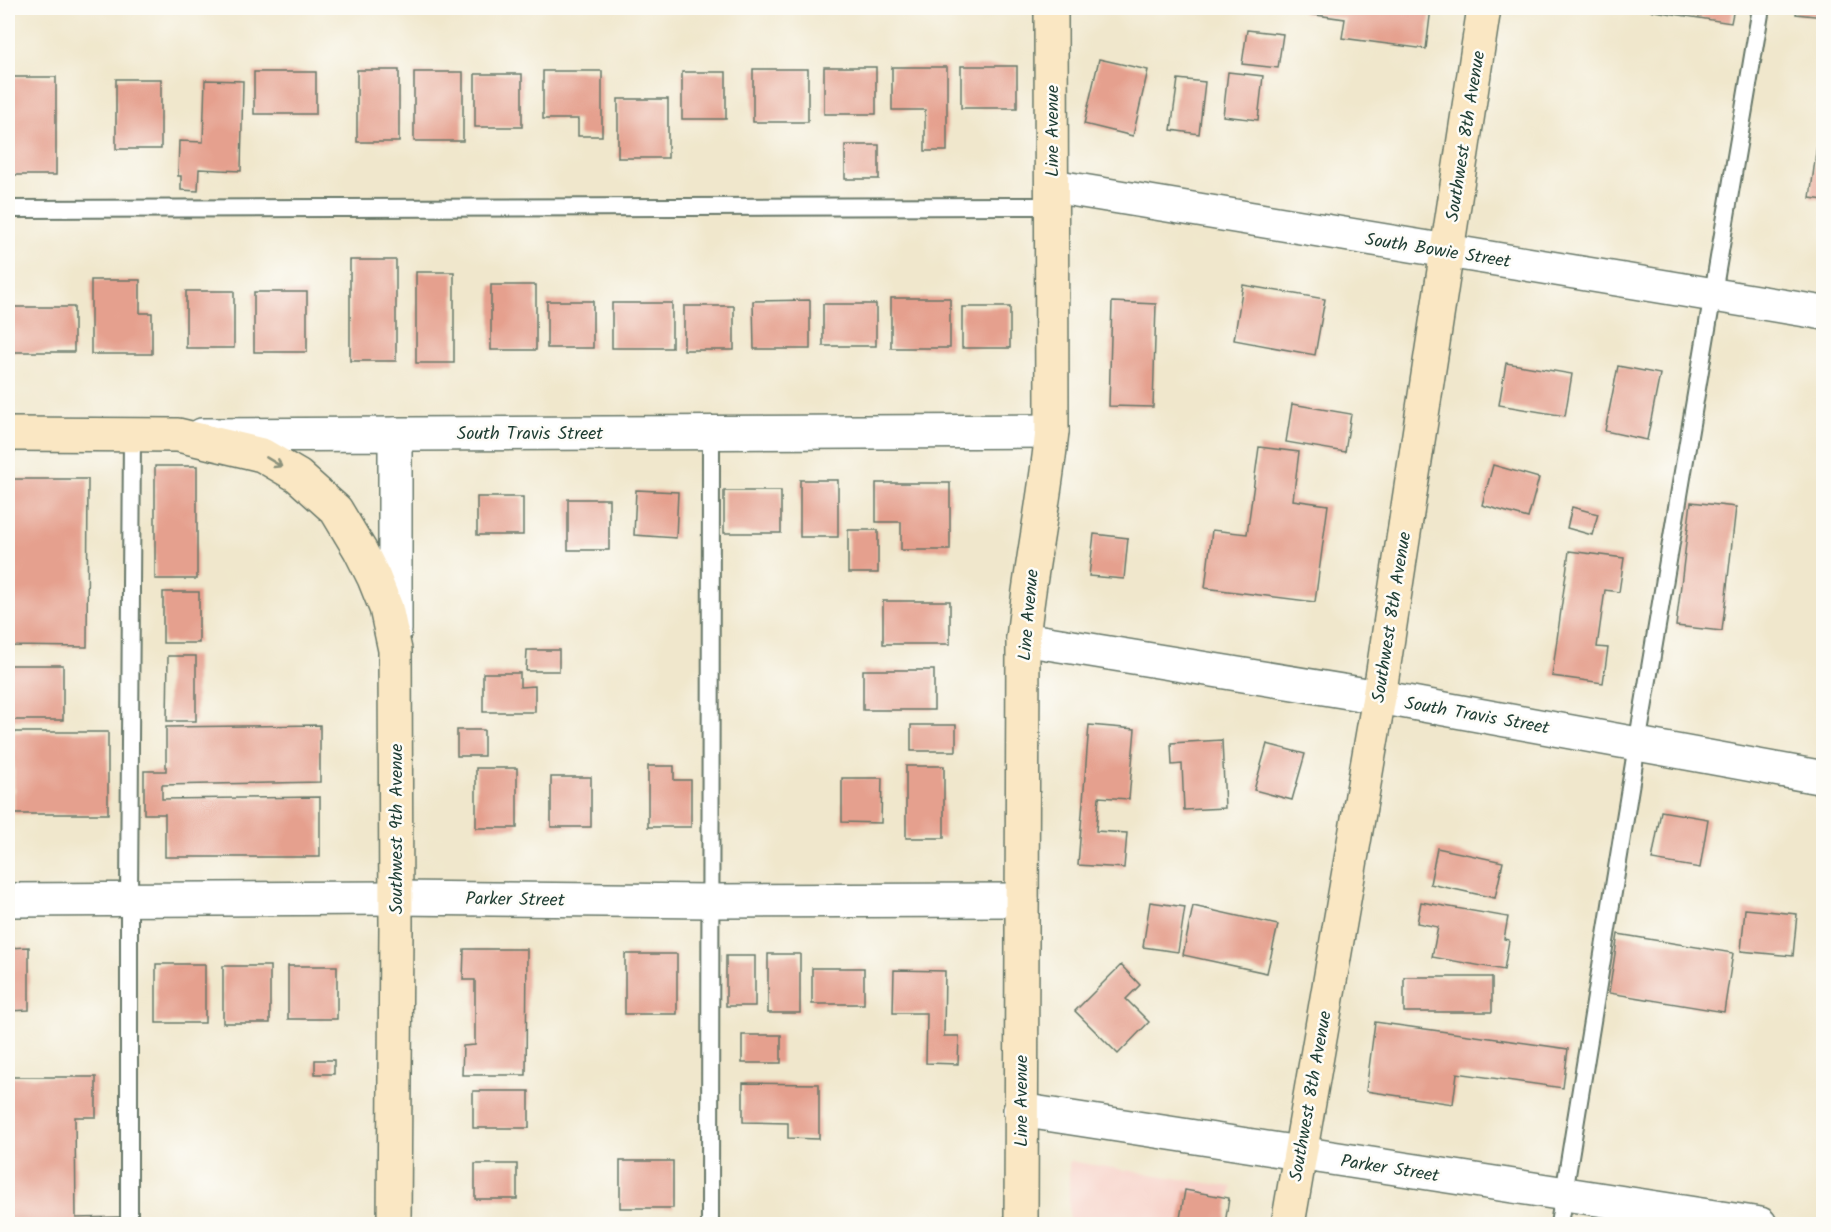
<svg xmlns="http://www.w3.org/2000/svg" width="1831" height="1232" font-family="Kalam,sans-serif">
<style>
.built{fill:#f7d1c8}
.building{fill:#e5a08e}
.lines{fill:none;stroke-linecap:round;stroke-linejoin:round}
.lane-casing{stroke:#687869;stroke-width:20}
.street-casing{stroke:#687869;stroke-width:36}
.secondary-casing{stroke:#687869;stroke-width:36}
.lane{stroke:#fff;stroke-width:16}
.street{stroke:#fff;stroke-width:33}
.secondary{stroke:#fae7c3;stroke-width:33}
.oneway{stroke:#8c927c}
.labels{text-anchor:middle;stroke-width:5;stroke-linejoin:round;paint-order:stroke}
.street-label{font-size:18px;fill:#1f3d34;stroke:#fdfcf7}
</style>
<rect width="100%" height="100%" fill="#fdfcf7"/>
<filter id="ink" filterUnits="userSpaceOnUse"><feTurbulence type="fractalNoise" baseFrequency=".0167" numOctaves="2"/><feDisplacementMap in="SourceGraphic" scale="12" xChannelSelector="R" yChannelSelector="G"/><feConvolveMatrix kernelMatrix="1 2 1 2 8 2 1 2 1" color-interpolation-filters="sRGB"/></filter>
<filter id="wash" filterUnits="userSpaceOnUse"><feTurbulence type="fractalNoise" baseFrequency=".008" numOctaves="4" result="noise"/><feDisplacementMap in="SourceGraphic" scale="24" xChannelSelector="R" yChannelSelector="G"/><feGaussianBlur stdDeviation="1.35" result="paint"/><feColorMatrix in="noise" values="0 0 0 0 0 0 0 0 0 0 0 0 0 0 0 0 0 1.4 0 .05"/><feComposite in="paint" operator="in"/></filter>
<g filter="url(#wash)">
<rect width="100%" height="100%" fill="#f0e7cc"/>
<path class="built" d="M1069,1161L1232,1187L1225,1224H1069Z"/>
<g id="blocks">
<path class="building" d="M1303,8H1431L1426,49L1342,38L1345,19L1302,13Z
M1648,8H1734L1731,23L1648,10Z
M1797,8H1824V17L1796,14Z
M1247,30L1283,34L1278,68L1242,64Z
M1099,59L1148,70L1133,136L1084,124Z
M961,66H1017V108H961Z
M824,67H876V114H824Z
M892,67H947V151H925V110H892Z
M753,69H808V122H753Z
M357,70H399V142H357Z
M543,71H602V136H578V119H543Z
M254,72H316V114H254Z
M414,72H463V141H414Z
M682,72H726V119H682Z
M1228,72L1263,76L1258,120L1223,116Z
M475,74H522V127H475Z
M9,77H56V175H10Z
M116,79H161V149H116Z
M1178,79L1205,82L1199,134L1171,130Z
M205,80L243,81L241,171L199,169L198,191L181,190V176H178L179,141L203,142Z
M618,99H668V158H618Z
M1822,107H1824V200L1810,198Z
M845,145H879V179H845Z
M350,260H396V361H350Z
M416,272H454V363H416Z
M91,280H140V313H152V354H91Z
M491,285H536V350H491Z
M1243,285L1325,299L1315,355L1234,340Z
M186,291H234V348H186Z
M254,292H307V352H254Z
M891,298H950V348H891Z
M810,300V349H754L753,301Z
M547,301H593V348H547Z
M1112,302L1156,304L1153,407L1109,406Z
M612,303H672V348H612Z
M823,304H876V346H823Z
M684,306H734V350H684Z
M8,307H74V352H8Z
M962,307H1010V348H962Z
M1506,363L1572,374L1565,416L1499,405Z
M1618,366L1660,374L1647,440L1605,431Z
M1292,404L1351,414L1345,452L1286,442Z
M1259,447L1299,452L1293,500L1328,505L1315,602L1205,588L1212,530L1247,534Z
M1493,465L1539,478L1528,518L1482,505Z
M155,466H197V579H155Z
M8,479H88L87,647L8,646Z
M800,480H838V537H800Z
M876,483H950V550H901V522H876Z
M636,490L678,492L676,538L634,535Z
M724,491H781V533H724Z
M477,497H523V535H477Z
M568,499H609V550H568Z
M1691,502L1736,507L1722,631L1676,626Z
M1572,507L1598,514L1592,535L1567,528Z
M848,530H878V573H848Z
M1094,534L1128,538L1124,579L1089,576Z
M1569,551L1624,558L1619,592L1605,590L1597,647L1608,648L1603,683L1552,676Z
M163,592H199V643H163Z
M883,601H950V644H883Z
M527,650H559V671H526Z
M168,656H196V721H167Z
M8,665H63V720H8Z
M863,670H934V710H863Z
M483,673H520V687L535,686V712H483Z
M320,725V782L162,785V799L320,797V857H165V814H144V771H166V727Z
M911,725H956V751H911Z
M1089,725L1135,729L1129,799L1099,797L1096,831L1127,833L1124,868L1078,865Z
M457,730H484V756H457Z
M14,732H108V814H14Z
M1222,740L1225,808L1184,810L1182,764L1172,765L1171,743Z
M1267,744L1305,754L1292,800L1254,790Z
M648,766H674V780H691V827H648Z
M906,766H944V838H906Z
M476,768H517V828H476Z
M551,777H591V827H551Z
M842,778H882L881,823L842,822Z
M1661,811L1708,819L1700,868L1652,860Z
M1437,848L1503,862L1495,898L1430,884Z
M1150,902L1185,907L1178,952L1143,947Z
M1421,902L1508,917L1504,939L1509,940L1504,970L1432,957L1438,927L1417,923Z
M1193,906L1278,925L1267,973L1183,955Z
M1745,909L1797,914L1793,956L1741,951Z
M1618,934L1733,953L1724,1012L1609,993Z
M29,947V1010L8,1011V948Z
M464,949H527L526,1075H462L463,1046L475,1045V980H463Z
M625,954H677V1014H625Z
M768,954H800V1013H768Z
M726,956H755V1006H726Z
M156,964H205V1023H156Z
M1121,965L1140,985L1126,999L1149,1022L1118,1054L1075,1011Z
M223,966H270V1023H223Z
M288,966H337V1019H288Z
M812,968H864V1004H812Z
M894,970L945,971L944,1036H959L958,1064L926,1063L927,1013H893Z
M1404,977H1492V1012H1404Z
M1375,1022L1568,1049L1563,1088L1457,1073L1453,1104L1366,1091Z
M742,1035H781V1063H742Z
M315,1060H334V1074H315Z
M8,1077H96V1117H75L76,1218L119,1217V1224H8Z
M743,1083L819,1084V1139L788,1138V1123L743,1122Z
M473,1091H529V1128H473Z
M620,1161H673V1208H620Z
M475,1164H517V1199H475Z
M1185,1190L1229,1198L1225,1224H1179Z"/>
</g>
</g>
<g filter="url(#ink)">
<use href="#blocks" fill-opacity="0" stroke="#687869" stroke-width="1.5"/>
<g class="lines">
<defs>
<path id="lane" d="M8,209L1052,206
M129,1224V900L132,434
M710,1224L711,433
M1559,1224L1637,745L1761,8"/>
<path id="street" d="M1052,186L1824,313
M395,434V630
M202,435L1052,431
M1023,639L1379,697L1824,778
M8,900L396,898L711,901L1022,900
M1020,1110L1760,1224"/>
<path id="secondary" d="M8,434L178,435L262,455L298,476L336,510L360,550L374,578L386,608L395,650L396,925L394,1224
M1021,1224L1023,639C1030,569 1045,501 1052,431L1051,8
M1288,1224L1379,697L1484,8"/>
</defs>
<use href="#lane" class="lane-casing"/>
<use href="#street" class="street-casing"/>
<use href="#secondary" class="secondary-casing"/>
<use href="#lane" class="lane"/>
<use href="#street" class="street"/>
<use href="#secondary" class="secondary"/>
</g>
<defs><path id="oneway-shaft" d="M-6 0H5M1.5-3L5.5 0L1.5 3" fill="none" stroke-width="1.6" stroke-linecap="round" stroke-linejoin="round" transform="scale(1.5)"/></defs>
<use class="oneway" href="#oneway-shaft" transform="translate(274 462) rotate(31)"/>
</g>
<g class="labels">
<g class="street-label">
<text transform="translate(1052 131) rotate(-90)" y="6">Line Avenue</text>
<text transform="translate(1465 136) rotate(-81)" y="6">Southwest 8th Avenue</text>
<text transform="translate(1438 250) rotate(9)" y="6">South Bowie Street</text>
<text x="530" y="439">South Travis Street</text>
<text transform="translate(1028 615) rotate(-85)" y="6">Line Avenue</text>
<text transform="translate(1391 617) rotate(-81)" y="6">Southwest 8th Avenue</text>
<text transform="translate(1477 715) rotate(10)" y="6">South Travis Street</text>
<text transform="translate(396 829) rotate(-90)" y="6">Southwest 9th Avenue</text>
<text transform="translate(515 899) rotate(1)" y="6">Parker Street</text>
<text transform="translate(1310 1096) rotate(-80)" y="6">Southwest 8th Avenue</text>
<text transform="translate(1021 1101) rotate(-90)" y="6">Line Avenue</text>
<text transform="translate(1390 1168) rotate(9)" y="6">Parker Street</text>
</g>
</g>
<rect width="1831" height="1232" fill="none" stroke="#fdfcf7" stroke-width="30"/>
</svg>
